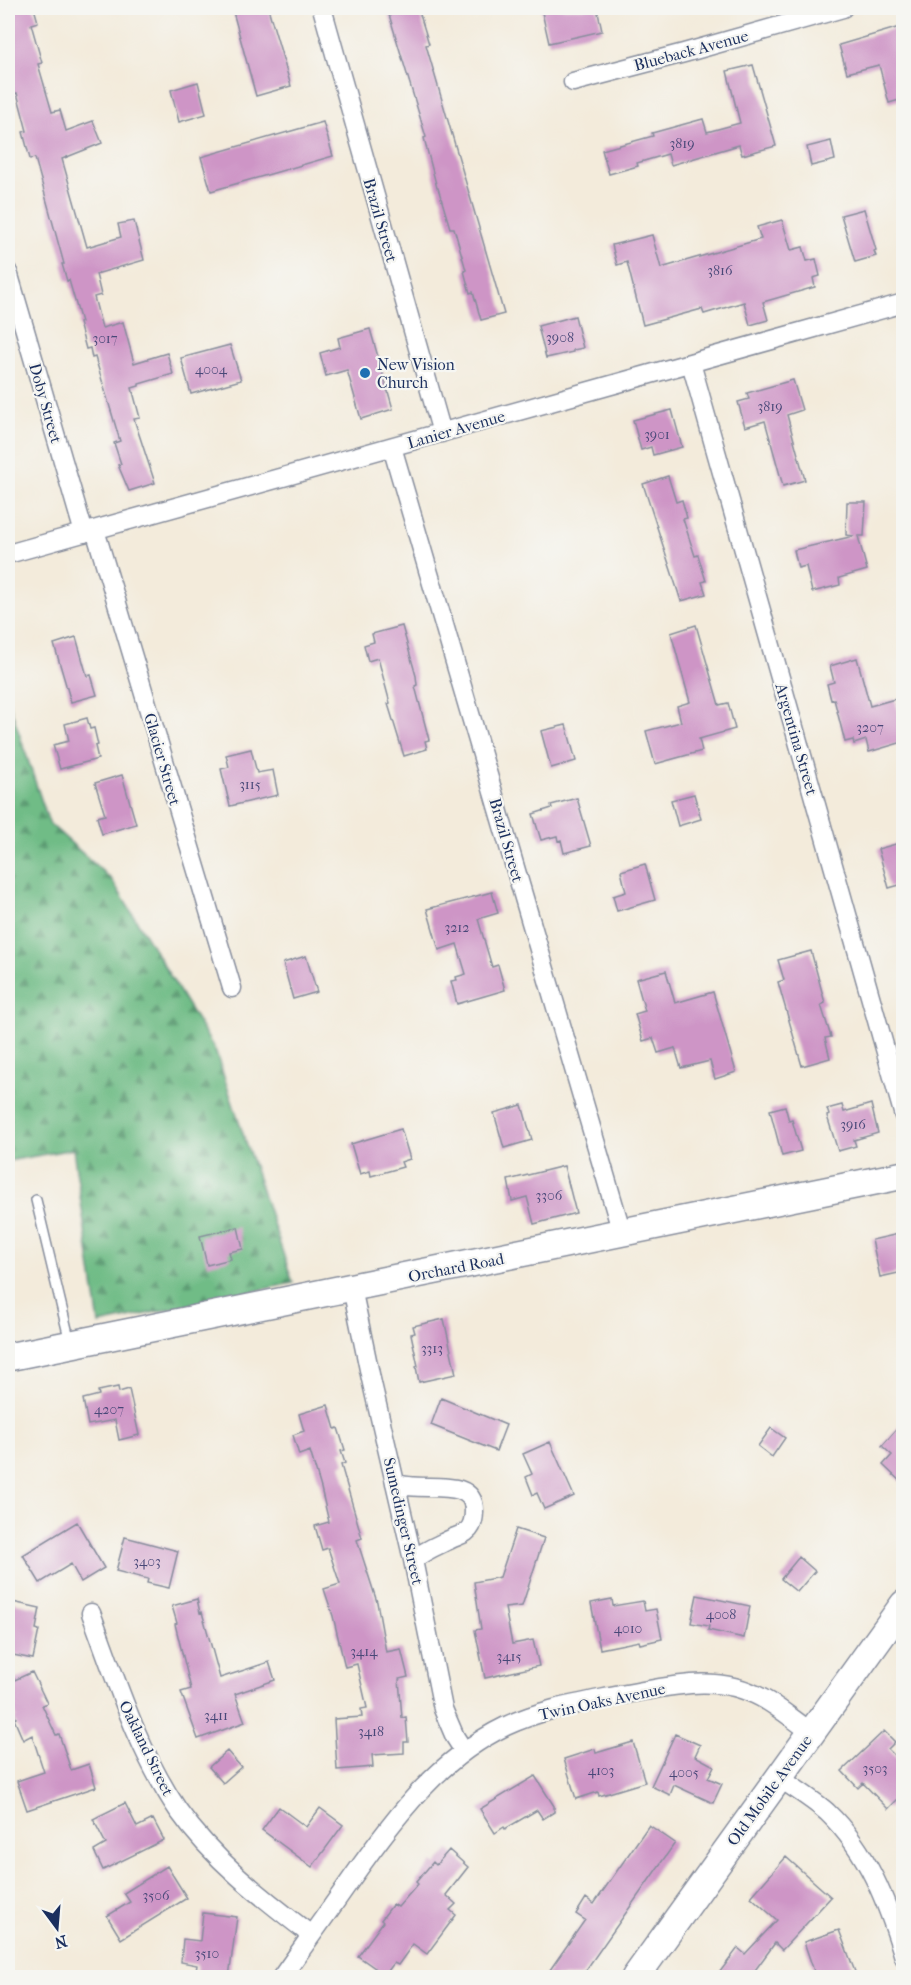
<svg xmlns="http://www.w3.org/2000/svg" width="911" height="1985" font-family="'IM FELL French Canon',serif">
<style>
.forest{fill:url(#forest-firs);stroke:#457672;stroke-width:1.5}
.building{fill:#ce95c6}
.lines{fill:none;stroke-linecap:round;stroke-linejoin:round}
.lane-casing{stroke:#878d9c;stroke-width:12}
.street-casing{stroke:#878d9c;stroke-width:21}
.secondary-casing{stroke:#878d9c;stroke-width:30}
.lane{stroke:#fff;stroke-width:9}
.street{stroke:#fff;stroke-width:18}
.secondary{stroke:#fff;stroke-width:27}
.poi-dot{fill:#1f6fb2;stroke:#f6f6f2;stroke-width:2}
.labels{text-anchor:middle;stroke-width:4.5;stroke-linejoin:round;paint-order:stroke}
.number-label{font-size:14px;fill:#484878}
.street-label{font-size:16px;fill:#1b2f5e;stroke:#f6f6f2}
.poi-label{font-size:16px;fill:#1b2f5e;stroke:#f6f6f2;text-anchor:start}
</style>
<defs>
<pattern id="forest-firs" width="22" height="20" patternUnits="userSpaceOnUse" patternTransform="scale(1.5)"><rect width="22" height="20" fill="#6fbc86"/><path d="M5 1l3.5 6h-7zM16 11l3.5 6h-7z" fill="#5a9971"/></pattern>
</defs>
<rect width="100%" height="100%" fill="#f6f6f2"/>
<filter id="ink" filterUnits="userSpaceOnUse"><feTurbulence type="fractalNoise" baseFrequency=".0167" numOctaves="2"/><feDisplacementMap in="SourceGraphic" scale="12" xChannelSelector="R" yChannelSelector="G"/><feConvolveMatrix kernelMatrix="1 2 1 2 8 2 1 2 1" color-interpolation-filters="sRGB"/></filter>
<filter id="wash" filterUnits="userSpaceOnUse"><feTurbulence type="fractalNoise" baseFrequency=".008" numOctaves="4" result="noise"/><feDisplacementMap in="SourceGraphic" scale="24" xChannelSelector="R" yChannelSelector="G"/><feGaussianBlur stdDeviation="1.35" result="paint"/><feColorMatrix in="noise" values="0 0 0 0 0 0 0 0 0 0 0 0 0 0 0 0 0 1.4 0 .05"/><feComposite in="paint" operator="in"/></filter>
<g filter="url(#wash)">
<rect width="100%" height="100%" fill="#f3ebdb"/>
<path class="forest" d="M8,700L49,823L112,880L215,1050L293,1283L99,1324L73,1149L8,1161Z"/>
<g id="blocks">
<path class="building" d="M8,8H34L38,22L31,24L42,63L38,64L52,112L60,110L66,131L93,121L102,143L62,159L87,247L121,237L118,224L134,221L144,260L96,274L101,295L94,297L102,328L123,322L134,363L167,353L173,374L139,384V386L132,388L140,418L134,419L155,483L129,491L118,465L121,464L114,443L120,441L95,357L92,358L90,348L86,349L79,323L81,322L69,280L67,281L62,264H64L35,158L30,159L23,132L27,131L17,93L8,96Z
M232,8H268L291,86L256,96Z
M387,8H418L429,44L426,45L504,314L481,320L473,292L470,293L464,271L466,270L454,228H450L438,188H437L424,138L426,137Z
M541,8H597L602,31L549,43Z
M903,26V99L889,103L879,65L847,73L839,45Z
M753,65L776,146L742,155L739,145L671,165L668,154L637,163L638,166L609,174L602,150L653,136L652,133L703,119L707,132L740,123L727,71Z
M198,82L206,114L179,122L171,90Z
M323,122L333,156L211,191L201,157Z
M831,141L835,160L811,166L807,147Z
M864,209L876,250L874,251L876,256L855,262L841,215Z
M782,220L791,250L803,247L807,261L816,259L820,276L813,278L815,287L763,302L768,320L750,325L744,302L704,314L702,309L643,325L627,262L617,265L612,245L652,235L661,268L761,239L757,227Z
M575,316L583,348L573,350V352L546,358L538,326Z
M370,329L393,409L361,419L347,370L326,376L320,353L340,347L338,338Z
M230,345L241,380L191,394L181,358Z
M793,380L802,410L787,415L805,480L783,486L765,421L745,427L738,402L749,399L747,393Z
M672,410L682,447L653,455L651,447L641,450L633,420Z
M668,476L676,502L682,500L687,518L683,519L695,556L698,555L706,581L702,582L706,594L681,601L643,484Z
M847,502H866L864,536H858L867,570L839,578L840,585L812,592L806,566L798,568L794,550L854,536L846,535Z
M696,625L719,705L728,703L735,729L699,739L702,751L655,764L646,731L681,722L677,706L690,702L671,633Z
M402,626L416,676L417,685L415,686L429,740L425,741L427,749L404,756L388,704L390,703L378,658L368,661L364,645L374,642L372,634Z
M76,637L87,676L91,675L97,695L71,702L54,644Z
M857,658L870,706L895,699L903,727V742L869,752L866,740L854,744L853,740L845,742L834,699L831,700L827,684L834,682L830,666Z
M87,718L90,729L94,728L98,745L95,746L98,759L60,769L53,745L69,741L65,724Z
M566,725L576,761L551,768L541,731Z
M251,749L257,773L273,770L278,795L230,806L221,769L229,767L226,755Z
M122,775L136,824L102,834L97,817L105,815L95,783Z
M694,794L701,819L678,826L671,800Z
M577,798L591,846L564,853L561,840L558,841L557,836L541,840L533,814L552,808L551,805Z
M903,842V884L889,888L878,849Z
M645,864L655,900L617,911L613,896L626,892L621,871Z
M492,892L498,913L478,919L492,967L498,965L505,990L457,1004L451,981L457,980L456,977L466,974L457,944L439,950L427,909Z
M811,951L825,1003L821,1005L831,1037L825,1038L830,1058L802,1066L778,982L784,980L778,960Z
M306,956L317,992L293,999L283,963Z
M666,971L675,1003L713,992L736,1072L715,1079L710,1061L681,1068L675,1048L658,1053L653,1038L643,1041L635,1014L645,1011L636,979Z
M871,1104L878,1133L854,1140L856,1146L838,1151L827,1116L829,1115L827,1109L842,1105L844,1112Z
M522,1105L532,1140L504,1148L494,1113Z
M785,1106L789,1121L792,1120L801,1151L782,1156L770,1110Z
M401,1129L410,1159L401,1162L403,1167L371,1176L370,1171L360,1174L351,1144Z
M564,1166L576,1213L534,1224L527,1197L512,1201L508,1180Z
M238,1227L243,1249L229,1252L231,1259L207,1265L200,1236Z
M903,1233V1272L880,1277L872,1240Z
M444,1319L456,1374L419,1382L416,1367L418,1366L411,1334L415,1333L413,1326Z
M118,1387L119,1392L129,1389L139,1435L119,1440L115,1420L88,1425L83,1399L99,1395L98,1391Z
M441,1398L506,1425L496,1451L431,1425Z
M328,1405L335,1429L338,1428L345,1450L341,1451L345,1463L341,1465L362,1538L357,1540L377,1602L386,1652L401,1649L408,1677L399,1679L402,1718L406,1717L408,1742H404V1753L372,1755L373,1767L337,1770L334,1719L362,1717L361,1709L367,1708L357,1664L345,1667L333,1616L324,1589L340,1584L328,1548L322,1550L315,1526L329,1522L321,1488L310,1451L299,1455L293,1435L304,1431L299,1414Z
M903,1422V1484L883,1465L892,1455L882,1446Z
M771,1428L785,1438L772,1457L758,1446Z
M550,1442L574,1496L544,1509L537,1493L533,1495L526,1477L532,1474L523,1454Z
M77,1522L104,1568L81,1582L71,1564L40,1583L23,1555Z
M516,1529L544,1538L522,1606L505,1608L512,1644L533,1640L539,1666L485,1678L475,1630L481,1629L474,1582L500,1577Z
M125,1537L178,1551L169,1588L147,1583L148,1579L116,1571Z
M799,1557L815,1571L797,1592L781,1579Z
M697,1595L750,1606L744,1638L708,1630L709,1626L691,1623Z
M197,1599L200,1613L202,1612L220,1678L269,1662L275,1680L235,1694L245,1722L198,1739L181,1692L191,1689L175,1624L177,1623L172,1606Z
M612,1599L613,1606L643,1601L645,1611L656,1609L662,1639L640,1644L639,1641L600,1649L591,1603Z
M8,1601L40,1608L36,1629L39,1630L33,1659L8,1654Z
M32,1672L47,1703L42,1705L56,1735L59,1734L71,1770L89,1764L96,1787L27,1810L17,1781L44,1772L32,1735L23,1740L14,1719L16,1718L8,1700V1683Z
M884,1731L895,1742L888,1749L903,1764V1794L888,1809L863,1783L858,1788L842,1771Z
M675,1734L700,1745L695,1756L714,1766L708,1778L722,1784L713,1803L674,1785L670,1795L651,1786Z
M633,1742L645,1782L599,1796L598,1792L576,1799L564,1759L595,1749L596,1753Z
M227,1751L241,1767L223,1783L209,1767Z
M535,1776L554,1806V1812L543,1819L537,1810L505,1829L504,1827L495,1833L480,1809Z
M125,1803L137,1827L153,1819L164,1840L103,1870L94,1851L106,1844L93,1819Z
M279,1807L306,1827L320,1808L343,1825L312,1867L262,1830Z
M649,1825L675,1843L581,1977H545L585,1920L576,1914L586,1898L594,1904Z
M449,1850L468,1867L446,1895L456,1904L450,1910L456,1915L427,1954L413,1944L398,1965L394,1963L385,1975L358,1956L383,1922L381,1920L393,1904L398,1907L418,1884L416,1882L433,1862L436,1865Z
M786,1857L831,1897L782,1950L775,1943L750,1977H716L738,1948L745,1954L777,1920L751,1897Z
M167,1866L187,1898L121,1939L107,1916L130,1902L124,1893Z
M203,1913L237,1917L229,1977H195L197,1965L181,1962L183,1939L200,1941Z
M839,1930L857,1977H816L804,1942Z"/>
</g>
</g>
<g filter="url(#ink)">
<use href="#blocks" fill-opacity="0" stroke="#878d9c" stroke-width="1.5"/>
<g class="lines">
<defs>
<path id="lane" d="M36,1200L70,1342"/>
<path id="street" d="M322,8L442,433
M573,82L684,53L843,8
M8,272L84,533
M691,363L904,1116
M392,447L622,1233
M95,530L232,988
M8,554L904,303
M352,1288L371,1379L413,1560L443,1709L455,1737L464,1751
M395,1483C420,1494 474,1474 474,1511C474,1519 473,1527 466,1532C462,1535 457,1536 453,1538C439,1545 425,1550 413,1560
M91,1613C116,1680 138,1751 178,1810C214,1861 263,1898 311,1935
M778,1777C794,1788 812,1799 827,1812C868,1851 888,1904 904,1957
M281,1978C305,1944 329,1911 352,1878C395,1817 438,1759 506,1726C542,1709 581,1703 620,1695C668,1687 717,1672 762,1698C779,1707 795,1721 811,1732"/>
<path id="secondary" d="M8,1357L904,1175
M635,1978L904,1604"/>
</defs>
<use href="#lane" class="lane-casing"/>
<use href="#street" class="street-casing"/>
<use href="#secondary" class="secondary-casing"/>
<use href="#lane" class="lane"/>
<use href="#street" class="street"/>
<use href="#secondary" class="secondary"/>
</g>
</g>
<circle class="poi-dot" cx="365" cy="373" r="6"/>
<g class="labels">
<g class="number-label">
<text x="682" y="148">3819</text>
<text x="720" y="275">3816</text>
<text x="560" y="342">3908</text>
<text x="105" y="343">3017</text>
<text x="211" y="374">4004</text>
<text x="770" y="411">3819</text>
<text x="657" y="439">3901</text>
<text x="870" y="732">3207</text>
<text x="250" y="789">3115</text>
<text x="457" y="932">3212</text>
<text x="853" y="1129">3916</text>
<text x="549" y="1200">3306</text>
<text x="432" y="1353">3313</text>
<text x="109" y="1414">4207</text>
<text x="147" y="1566">3403</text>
<text x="721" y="1619">4008</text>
<text x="628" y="1633">4010</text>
<text x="364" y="1656">3414</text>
<text x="509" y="1661">3415</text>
<text x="216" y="1720">3411</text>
<text x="371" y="1736">3418</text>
<text x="875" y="1773">3503</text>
<text x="601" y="1775">4103</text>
<text x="684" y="1777">4005</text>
<text x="156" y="1900">3506</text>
<text x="207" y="1958">3510</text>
</g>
<g class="street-label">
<text transform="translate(691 50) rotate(-15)" y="6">Blueback Avenue</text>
<text transform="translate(381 220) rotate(74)" y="6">Brazil Street</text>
<text transform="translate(46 403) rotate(74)" y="6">Doby Street</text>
<text transform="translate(456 429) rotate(-16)" y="6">Lanier Avenue</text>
<text transform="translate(797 739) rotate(74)" y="6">Argentina Street</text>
<text transform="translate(163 759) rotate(74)" y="6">Glacier Street</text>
<text transform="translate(507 840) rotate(74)" y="6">Brazil Street</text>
<text transform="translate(456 1267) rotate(-11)" y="6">Orchard Road</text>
<text transform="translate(404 1521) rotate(77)" y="6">Sumedinger Street</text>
<text transform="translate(602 1701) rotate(-12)" y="6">Twin Oaks Avenue</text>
<text transform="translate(147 1748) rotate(64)" y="6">Oakland Street</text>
<text transform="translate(769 1790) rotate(-54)" y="6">Old Mobile Avenue</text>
</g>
<g class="poi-label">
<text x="377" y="370">New Vision<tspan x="377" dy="18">Church</tspan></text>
</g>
</g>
<rect width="911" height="1985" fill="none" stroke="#f6f6f2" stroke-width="30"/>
<g transform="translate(57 1928) rotate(164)" stroke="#f6f6f2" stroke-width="4.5" paint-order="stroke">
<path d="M0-4.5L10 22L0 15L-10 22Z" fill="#1b2f5e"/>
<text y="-9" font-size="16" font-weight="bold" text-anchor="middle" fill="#1b2f5e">N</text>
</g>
</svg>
